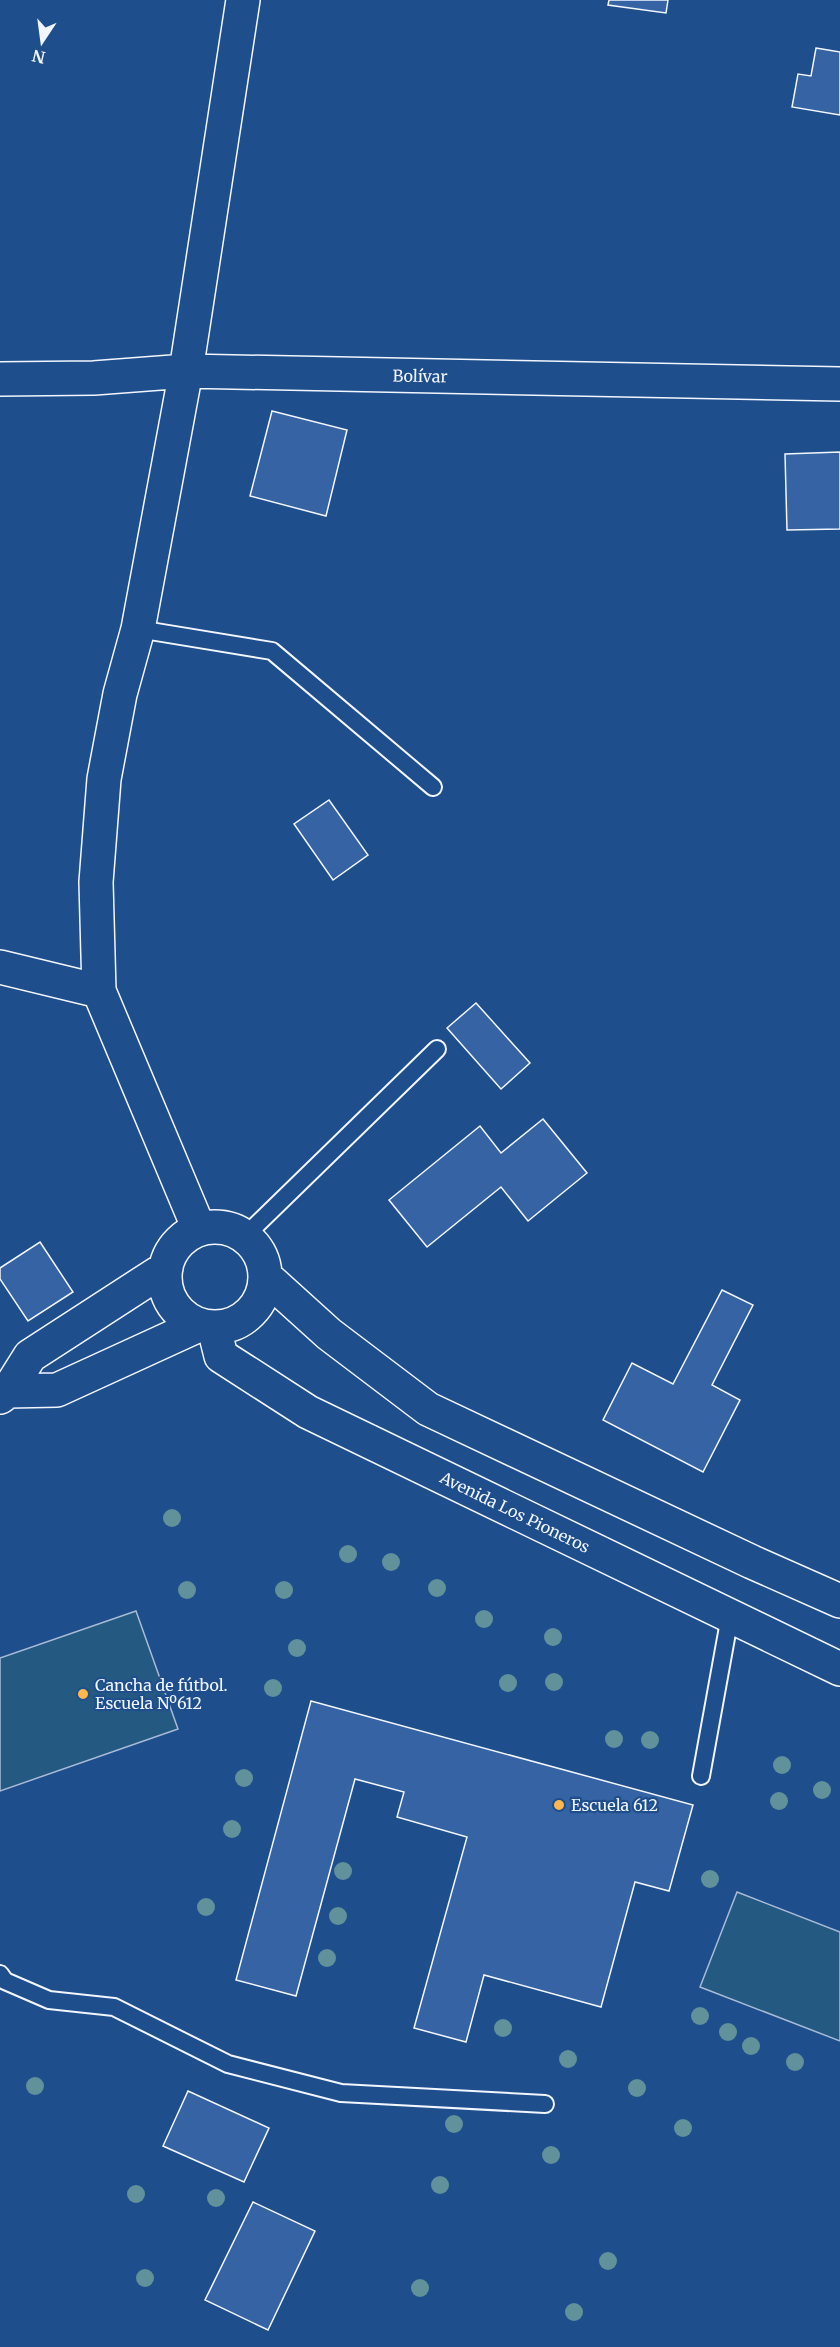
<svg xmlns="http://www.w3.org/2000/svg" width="840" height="2347" font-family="Merriweather,serif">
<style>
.green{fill:#245a82;stroke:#a8bbd7;stroke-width:1.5}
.building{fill:#3563a3;stroke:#f2f6ff;stroke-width:1.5}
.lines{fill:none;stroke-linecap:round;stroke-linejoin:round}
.service-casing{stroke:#f2f6ff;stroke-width:20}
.minor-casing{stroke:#f2f6ff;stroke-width:36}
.secondary-casing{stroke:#f2f6ff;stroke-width:36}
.service{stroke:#1f4e8c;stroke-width:16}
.minor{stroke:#1f4e8c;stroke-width:33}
.secondary{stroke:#1f4e8c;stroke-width:33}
.tree{fill:#61919a}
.poi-dot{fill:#ffb74d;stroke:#1f4e8c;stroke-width:2}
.labels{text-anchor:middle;stroke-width:4.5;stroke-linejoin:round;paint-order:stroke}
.street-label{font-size:16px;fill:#f2f6ff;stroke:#1f4e8c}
.poi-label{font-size:16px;fill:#f2f6ff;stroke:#1f4e8c;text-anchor:start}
</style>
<rect width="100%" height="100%" fill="#1f4e8c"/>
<path class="green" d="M136,1611L178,1729L0,1791V1658Z
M737,1892L840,1932V2041L700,1987Z"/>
<path class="building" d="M609,0H668L666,13L608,5Z
M816,48L840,52V115L792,107L798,74L811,76Z
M272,411L347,430L326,516L250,496Z
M840,452V529L787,530L785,454Z
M329,800L368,855L333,880L294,824Z
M476,1003L530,1063L501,1089L447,1028Z
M543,1119L587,1173L528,1221L501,1187L427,1247L389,1200L480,1126L501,1153Z
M40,1242L73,1292L28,1321L0,1279V1268Z
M722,1290L753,1305L712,1385L740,1400L703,1472L603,1420L632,1363L673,1384Z
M311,1701L693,1805L669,1891L635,1882L601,2007L484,1975L466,2042L414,2028L467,1837L397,1817L404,1792L355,1779L296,1996L236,1980Z
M188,2091L269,2128L244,2182L163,2146Z
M253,2202L315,2231L268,2330L205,2300Z"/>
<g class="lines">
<defs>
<path id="service" d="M138,629L272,651L433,787
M245,1236L437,1049
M701,1776L730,1616
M0,1974L5,1981L49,2000L114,2007L228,2064L341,2093L545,2104"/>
<path id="minor" d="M0,379L94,378L186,371L840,384
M0,967L99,991
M199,1229L99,991L96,882L104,779L120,694L138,629L186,371L243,0"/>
<path id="secondary" d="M165 1277a50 50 0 1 1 100 0a50 50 0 1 1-100 0Z
M266,1277L329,1334L428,1409L752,1562L840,1601
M214,1328L221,1356L308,1412L840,1669
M8,1391L57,1390L199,1325
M0,1397L8,1391L30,1356L166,1268"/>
</defs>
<use href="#service" class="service-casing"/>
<use href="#minor" class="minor-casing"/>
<use href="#secondary" class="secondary-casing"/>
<use href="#service" class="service"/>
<use href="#minor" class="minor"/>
<use href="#secondary" class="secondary"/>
</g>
<g class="tree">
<circle cx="172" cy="1518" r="9"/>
<circle cx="348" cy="1554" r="9"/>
<circle cx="391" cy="1562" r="9"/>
<circle cx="437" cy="1588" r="9"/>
<circle cx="187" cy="1590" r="9"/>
<circle cx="284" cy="1590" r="9"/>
<circle cx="484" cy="1619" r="9"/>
<circle cx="553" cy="1637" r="9"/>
<circle cx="297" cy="1648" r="9"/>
<circle cx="554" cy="1682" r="9"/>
<circle cx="508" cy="1683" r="9"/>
<circle cx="273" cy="1688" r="9"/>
<circle cx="614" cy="1739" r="9"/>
<circle cx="650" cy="1740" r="9"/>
<circle cx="782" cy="1765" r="9"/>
<circle cx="244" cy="1778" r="9"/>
<circle cx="822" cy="1790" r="9"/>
<circle cx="779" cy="1801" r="9"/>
<circle cx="232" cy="1829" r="9"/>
<circle cx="343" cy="1871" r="9"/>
<circle cx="710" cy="1879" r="9"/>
<circle cx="206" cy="1907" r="9"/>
<circle cx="338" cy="1916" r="9"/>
<circle cx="327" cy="1958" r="9"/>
<circle cx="700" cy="2016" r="9"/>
<circle cx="503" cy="2028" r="9"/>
<circle cx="728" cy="2032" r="9"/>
<circle cx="751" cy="2046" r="9"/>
<circle cx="568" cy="2059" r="9"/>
<circle cx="795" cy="2062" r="9"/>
<circle cx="35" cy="2086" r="9"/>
<circle cx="637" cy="2088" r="9"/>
<circle cx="454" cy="2124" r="9"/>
<circle cx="683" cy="2128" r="9"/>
<circle cx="551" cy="2155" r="9"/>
<circle cx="440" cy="2185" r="9"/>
<circle cx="136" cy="2194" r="9"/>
<circle cx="216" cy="2198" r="9"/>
<circle cx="608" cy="2261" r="9"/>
<circle cx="145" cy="2278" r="9"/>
<circle cx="420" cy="2288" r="9"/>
<circle cx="574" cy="2312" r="9"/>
</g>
<g class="poi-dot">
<circle cx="83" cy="1694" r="6"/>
<circle cx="559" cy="1805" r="6"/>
</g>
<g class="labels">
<g class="street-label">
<text transform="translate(420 376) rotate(1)" y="6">Bolívar</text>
<text transform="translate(515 1512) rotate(26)" y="6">Avenida Los Pioneros</text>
</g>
<g class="poi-label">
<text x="95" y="1691">Cancha de fútbol.<tspan x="95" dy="18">Escuela Nº612</tspan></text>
<text x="571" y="1811">Escuela 612</text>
</g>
</g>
<g transform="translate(42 42) rotate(193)" stroke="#1f4e8c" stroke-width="4.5" paint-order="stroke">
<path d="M0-4.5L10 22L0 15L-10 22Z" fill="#f2f6ff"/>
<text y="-9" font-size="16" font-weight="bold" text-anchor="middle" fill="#f2f6ff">N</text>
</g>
</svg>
